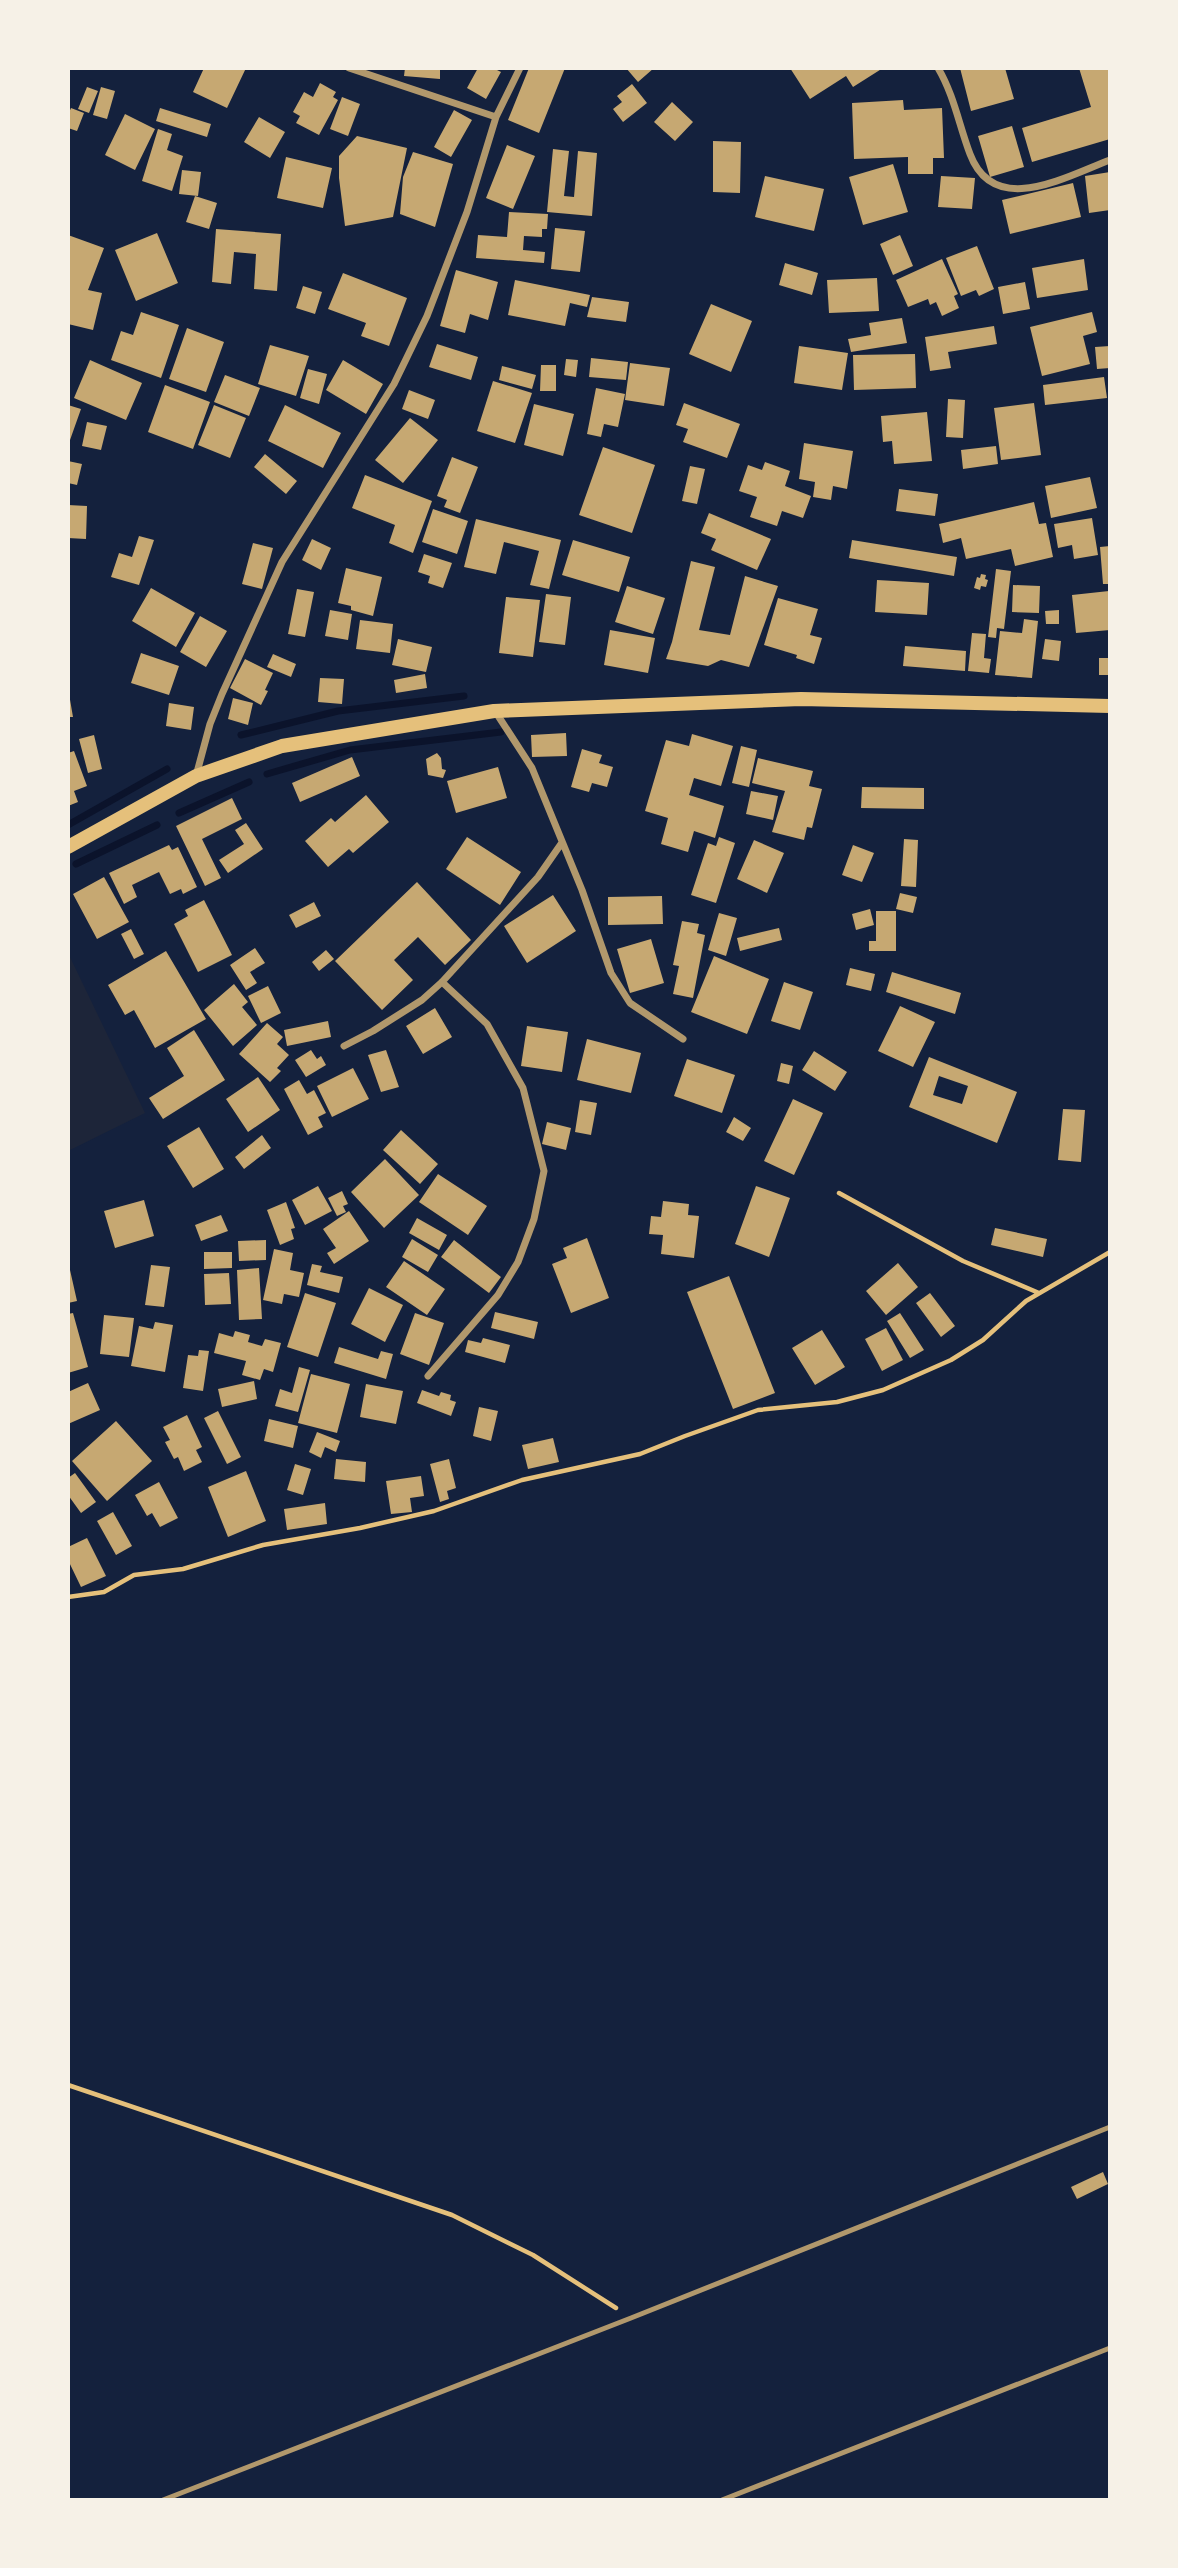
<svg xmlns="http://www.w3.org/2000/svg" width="1178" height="2568" font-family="'Space Grotesk',sans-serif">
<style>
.green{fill:#1d2539}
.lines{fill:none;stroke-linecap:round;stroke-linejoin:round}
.stream{stroke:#0b132b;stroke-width:7}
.building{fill:#c6a872;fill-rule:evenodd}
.path{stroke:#e5c07b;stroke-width:4.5}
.service{stroke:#b1986c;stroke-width:5}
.minor{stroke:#b1986c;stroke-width:7}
.secondary{stroke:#e5c07b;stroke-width:14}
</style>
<rect width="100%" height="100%" fill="#14213d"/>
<path class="green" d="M68,953L145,1113L68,1151Z"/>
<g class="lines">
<path class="stream" d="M241,735L338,711L464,696
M267,774L350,750L501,732
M179,813L249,782
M68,825L167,769
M76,864L157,825"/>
</g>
<path class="building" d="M204,68H246L227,108L193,92Z
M405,68H440V79L404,76Z
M478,68H498L497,70L501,72L486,99L467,88Z
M529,68H565L539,133L508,120Z
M626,68H654L638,82Z
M790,68H883L853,87L846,76L810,99Z
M960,68H1005L1014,99L971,111Z
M1079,68H1110V139L1032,162L1022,128L1091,107Z
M320,83L336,92L333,97L338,100L319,135L296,123L300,116L293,112L304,92L313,97Z
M632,84L647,103L623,122L613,109L622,102L617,96Z
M87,87L98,91L89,113L78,109Z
M101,87L115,91L107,119L93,115Z
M342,97L360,104L348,136L330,129Z
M903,100L904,110L942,108L944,158H933V174H908V157L854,159L852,103Z
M672,102L693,122L675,141L654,122Z
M71,108L84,113L77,131L68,128V115Z
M160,108L211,124L207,137L156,121Z
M454,110L472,120L451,157L434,147Z
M125,114L155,129L135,170L105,155Z
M259,117L285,132L270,158L244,142Z
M1012,126L1024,167L990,177L978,136Z
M158,129L172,134L167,150L183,156L172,191L142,181Z
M357,136L407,148L393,217L345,226L339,178V156Z
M713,141L741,142L740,193L713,192Z
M507,145L535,156L513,209L486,198Z
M553,149L569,151L564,196L574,197L578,151L597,153L592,216L547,212Z
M413,152L453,164L435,227L400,214L403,177Z
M286,157L332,168L323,208L277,198Z
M893,164L908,212L863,225L849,177Z
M182,170L201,172L198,196L179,194Z
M1110,172V210L1089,213L1085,176Z
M765,176L824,189L814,231L755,217Z
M941,176L975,178L972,209L938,207Z
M1073,183L1081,217L1010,234L1002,200Z
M195,196L217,203L209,229L186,222Z
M509,212L548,214L547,229H542V237L524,236L523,250L545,252L544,263L476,258L478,235L507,237Z
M555,228L585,231L580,272L551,269Z
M216,229L281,234L277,291L254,289L256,254L234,252L231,284L212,282Z
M157,233L178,283L136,301L115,250Z
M68,235L104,248L88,290L102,293L93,330L68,324Z
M900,235L913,266L893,275L880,244Z
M977,246L994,289L979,296L976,290L961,296L946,258Z
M942,259L958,294L954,296L959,308L942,316L936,302L930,305L928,299L908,307L896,280Z
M1084,259L1088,290L1037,298L1032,268Z
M785,263L818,273L812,295L779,285Z
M456,270L498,282L488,320L470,314L465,333L440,326Z
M343,273L407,298L389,346L361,336L366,323L328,309Z
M877,278L879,311L829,313L827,280Z
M515,280L590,295L587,307L570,303L565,326L508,315Z
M1025,282L1030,309L1003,314L998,287Z
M303,286L322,292L315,314L296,308Z
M592,297L629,302L626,322L587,317Z
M711,304L752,321L731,372L689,354Z
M141,312L179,325L161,378L111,360L121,331L133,335Z
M1092,312L1097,332L1083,336L1090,364L1042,376L1030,327Z
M902,318L907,343L851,352L848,339L871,335L869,323Z
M994,326L997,344L948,352L951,368L930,371L925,337Z
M187,328L224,342L206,392L169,379Z
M437,344L478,357L471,380L429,367Z
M270,345L309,356L296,396L258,384Z
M799,346L848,353L842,390L794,383Z
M1110,346V368L1097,369L1095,347Z
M915,354L916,388L854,390L853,355Z
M591,358L628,362L626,380L589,377Z
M566,359L578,360L576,377L564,375Z
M90,360L142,383L126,420L74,398Z
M343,360L383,384L366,414L326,390Z
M630,363L670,368L664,406L625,400Z
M541,365H556V391H540Z
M502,366L536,375L532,389L499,380Z
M308,369L327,374L319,404L300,398Z
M225,375L260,388L249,416L214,402Z
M1104,377L1107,398L1045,405L1043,385Z
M493,381L532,393L515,443L477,431Z
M165,385L210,402L193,449L148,432Z
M596,388L625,394L618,427L604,424L601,437L587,434Z
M409,390L435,400L428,419L402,409Z
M948,399L965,400L963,438L946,437Z
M684,403L740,424L727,458L683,442L688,429L676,425Z
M1034,403L1041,455L1001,460L994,408Z
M534,404L574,414L563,456L524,445Z
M68,405L81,409L70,440L68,439Z
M214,405L246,418L230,458L198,445Z
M285,405L341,433L323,468L268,441Z
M927,412L932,461L894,464L892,441L883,442L881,416Z
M410,418L438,440L403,483L375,460Z
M87,422L107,426L101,450L82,446Z
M804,443L853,451L847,489L833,486L831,500L813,497L815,482L799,479Z
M996,446L998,464L963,469L961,450Z
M603,447L655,465L632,533L579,515Z
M265,454L297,481L286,494L254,467Z
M452,457L478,467L460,513L444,507L447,500L437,496Z
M68,461L82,464L77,485L68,483Z
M765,462L790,471L785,486L811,496L803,518L782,511L777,526L750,517L757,497L739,491L748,465L762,470Z
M690,466L705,469L697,504L682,501Z
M365,475L432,501L413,553L389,543L395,525L352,508Z
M1090,477L1097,508L1051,518L1045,486Z
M899,489L938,494L935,516L896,511Z
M1034,502L1039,524L1046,523L1053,557L1015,566L1011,549L966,559L961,538L943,543L939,524Z
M68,505L87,506L86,539L68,538Z
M433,509L468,521L457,554L422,542Z
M709,513L771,539L757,570L711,550L716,539L701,533Z
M1092,518L1098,555L1074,559L1072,545L1058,548L1054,524Z
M476,519L561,540L549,589L530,585L539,551L504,542L496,574L464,567Z
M139,536L154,540L139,585L111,577L119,553L132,557Z
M312,539L331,548L321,570L302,560Z
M573,540L630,557L619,592L562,575Z
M852,540L957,557L954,576L849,558Z
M253,543L273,548L262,589L242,584Z
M1110,546V584H1103L1100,547Z
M424,554L452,563L443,588L428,583L430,576L418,572Z
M691,561L715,567L699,630L730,635L745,576L778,586L749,667L721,660L708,666L666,659L672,642Z
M346,568L382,577L373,616L351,610V606L338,603Z
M996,569L1011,571L1004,629L997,628L996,638L988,637Z
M981,574L986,575L985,579L988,580L986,587L981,586L980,590L974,588L977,577L980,578Z
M877,580L929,583L927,615L875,612Z
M1013,585L1040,586L1039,613L1012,612Z
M627,586L665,598L653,634L615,622Z
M151,588L195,613L176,647L132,621Z
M297,589L314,592L305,637L288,634Z
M1109,591L1110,630L1076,633L1072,595Z
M546,594L571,597L565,645L539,642Z
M506,597L540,600L533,657L499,653Z
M778,598L818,609L810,635L822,638L814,664L796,658L797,655L764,645Z
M330,610L352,614L348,640L325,636Z
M1059,610V624H1046L1045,611Z
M200,616L227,631L206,667L180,652Z
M1024,619L1038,621L1032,678L995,675L1000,631L1022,633Z
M360,620L393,624L390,653L356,649Z
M610,630L655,638L648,673L604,665Z
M972,633L986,634L984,658L991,659L989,673L968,671Z
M398,639L432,647L426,672L392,665Z
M1045,639L1061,641L1059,661L1042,659Z
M905,646L966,651L965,671L903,666Z
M141,653L179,666L169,695L131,683Z
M273,654L296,664L291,677L267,667Z
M1099,658H1110V675H1099Z
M245,659L273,673L265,690L268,691L261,705L230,688Z
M425,674L427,688L396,693L394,680Z
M320,678L344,679L342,704L318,702Z
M68,688L73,717H68Z
M233,698L253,703L248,725L228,719Z
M169,703L194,707L191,730L166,726Z
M566,733L567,756L532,757L531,735Z
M692,734L733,746L721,786L694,778L689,795L724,806L715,838L694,831L688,852L661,844L668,818L645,811L666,740L689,746Z
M94,735L102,769L88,773L79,739Z
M741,746L757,750L749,787L732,783Z
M582,749L602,755L599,763L613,767L607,787L592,783L589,792L571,787Z
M74,751L87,786L74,791L78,802L68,806V753Z
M437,753L441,758L442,769L446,770L443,778L428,775L426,759Z
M352,757L360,776L300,802L292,783Z
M758,758L813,771L809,786L822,789L812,828L807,827L804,840L772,832L785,791L752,783Z
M498,767L507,798L456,813L447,781Z
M862,787L924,788V809L861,808Z
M751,791L778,796L773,820L746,814Z
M366,795L389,822L353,853L349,849L328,867L305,841L331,818L335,822Z
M232,798L242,819L202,839L221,878L205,886L176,826Z
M246,823L263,849L228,873L219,860L244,844L235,830Z
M467,837L521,872L500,905L446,869Z
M719,837L735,843L716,903L691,895L708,843L716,846Z
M904,839L918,840L916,887L901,886Z
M754,840L784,853L767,893L737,879Z
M169,845L172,850L178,847L197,887L183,894L181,889L170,894L159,872L132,885L137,897L124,904L109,873Z
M853,845L874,853L862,882L842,875Z
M104,877L129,922L97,939L73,894Z
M417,882L471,940L445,965L418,937L394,960L413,980L382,1010L335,961Z
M900,893L917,897L913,913L896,909Z
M553,895L576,931L527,963L504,926Z
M662,896L663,924L608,925V897Z
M204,900L232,955L198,972L174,924L188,916L185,910Z
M314,902L321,916L296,928L289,915Z
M870,909L874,925L856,930L852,914Z
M876,911H896V951H869V941H876Z
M719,913L737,918L726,956L708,950Z
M682,921L699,924L697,933L705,935L693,998L673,994L679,966L673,965Z
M779,928L782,940L740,951L737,938Z
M131,929L144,954L134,959L121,934Z
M651,939L664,983L630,993L617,949Z
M255,948L265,963L250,972L257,983L246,990L230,965Z
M326,950L334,959L319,971L312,962Z
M166,951L206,1019L155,1048L134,1010L125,1015L108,985Z
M714,956L769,979L747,1034L691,1012Z
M850,968L875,974L871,991L846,985Z
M892,972L961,993L955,1014L886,992Z
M784,982L813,992L800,1030L771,1021Z
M234,984L248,1002L242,1007L257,1025L233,1046L204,1010Z
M268,986L281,1013L261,1023L248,996Z
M900,1006L935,1022L913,1067L878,1051Z
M435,1008L452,1037L423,1054L406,1026Z
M328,1021L331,1037L287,1046L284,1030Z
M267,1023L283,1037L277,1044L289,1055L277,1068L281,1071L270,1082L239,1054Z
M527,1026L568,1032L562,1072L521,1066Z
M194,1030L225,1080L163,1119L149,1098L184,1076L167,1048Z
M587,1039L641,1053L631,1093L577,1080Z
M311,1050L317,1059L321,1056L326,1065L306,1077L295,1060Z
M386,1050L399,1087L381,1092L368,1055Z
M814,1051L847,1072L835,1091L802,1070Z
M929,1057L1017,1092L997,1143L909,1107ZM939,1076L968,1086L962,1104L933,1095Z
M687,1059L735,1075L722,1113L674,1096Z
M781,1063L793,1066L789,1084L777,1081Z
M353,1068L369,1099L332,1117L317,1086Z
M258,1077L280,1110L248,1132L226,1099Z
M299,1080L307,1094L314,1090L326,1113L318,1117L323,1127L308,1135L284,1089Z
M793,1099L823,1113L794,1175L764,1161Z
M580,1100L597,1103L591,1135L575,1132Z
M1063,1109L1085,1110L1081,1162L1058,1160Z
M734,1117L751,1128L743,1141L726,1132Z
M547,1122L571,1128L566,1150L542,1144Z
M199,1127L224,1169L193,1188L167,1146Z
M401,1130L438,1164L420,1184L383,1150Z
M262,1135L271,1148L244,1169L235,1157Z
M385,1159L419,1195L384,1228L351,1192Z
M438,1174L487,1206L468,1235L419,1202Z
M318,1186L332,1211L305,1225L292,1200Z
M756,1186L790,1198L769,1257L735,1244Z
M342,1191L348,1204L343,1206L346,1212L337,1216L328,1198Z
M144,1200L154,1236L115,1248L104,1211Z
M663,1201L689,1204L688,1215L699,1216L694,1258L661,1254L663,1235L649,1234L651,1216L661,1217Z
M286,1202L295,1228L291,1229L294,1239L280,1245L267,1210Z
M349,1211L369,1241L334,1264L327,1253L336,1248L323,1229Z
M221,1215L228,1231L201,1241L195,1225Z
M417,1218L447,1235L439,1250L409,1233Z
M995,1228L1047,1239L1043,1257L991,1245Z
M587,1238L609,1298L571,1313L552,1264L567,1258L563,1248Z
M412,1239L438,1255L428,1272L402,1257Z
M266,1240V1260L239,1261L238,1241Z
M454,1240L501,1277L489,1293L441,1257Z
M274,1249L293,1253L290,1270L304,1273L299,1297L284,1294L282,1304L263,1300Z
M204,1252H232V1268L204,1269Z
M404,1261L445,1289L427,1315L386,1287Z
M898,1263L918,1287L886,1315L866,1291Z
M312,1264L322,1266L320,1272L343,1277L339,1293L307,1285Z
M151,1265L170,1267L164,1307L145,1305Z
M259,1268L262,1319L239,1320L237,1270Z
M70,1270L77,1301L68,1303V1271Z
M229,1273L231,1304L205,1305L204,1274Z
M729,1276L775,1393L733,1409L687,1292Z
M369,1288L403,1305L385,1342L351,1324Z
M305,1293L336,1303L318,1357L287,1347Z
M930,1293L955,1326L941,1337L916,1303Z
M495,1312L538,1322L534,1339L491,1328Z
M73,1313L88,1367L68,1373V1314Z
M415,1313L444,1323L429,1365L400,1354Z
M900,1313L924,1350L910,1358L887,1321Z
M104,1315L134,1318L129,1357L100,1354Z
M155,1322L173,1325L165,1372L131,1366L139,1326L153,1329Z
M886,1328L903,1360L882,1371L865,1339Z
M822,1330L845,1367L815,1385L792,1348Z
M235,1331L250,1335L248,1342L262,1346L265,1339L281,1343L273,1372L264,1369L260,1380L242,1375L246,1361L214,1353L219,1333L233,1337Z
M483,1338L510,1345L505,1363L465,1352L468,1340L481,1343Z
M339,1347L378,1359L381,1351L393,1354L386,1379L334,1363Z
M199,1350L209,1351L203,1391L183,1388L188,1355L198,1356Z
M299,1367L310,1370L298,1412L275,1406L280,1389L292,1393Z
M311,1374L350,1384L337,1433L298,1423Z
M254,1381L257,1399L222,1407L218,1389Z
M88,1383L100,1410L68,1424V1392Z
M366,1384L403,1391L396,1424L360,1417Z
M422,1390L439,1396L441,1392L451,1395L450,1400L456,1402L451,1416L417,1403Z
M479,1407L498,1411L491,1441L473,1436Z
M218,1411L241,1457L227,1464L204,1418Z
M187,1415L202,1447L196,1450L202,1462L184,1471L178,1457L174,1459L165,1442L170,1440L163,1427Z
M269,1419L298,1426L293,1448L264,1441Z
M116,1421L152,1461L107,1501L72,1461Z
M317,1432L340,1441L336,1452L325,1447L321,1458L309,1452Z
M553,1438L559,1462L528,1469L522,1445Z
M336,1459L366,1462L365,1482L334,1479Z
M449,1459L456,1488L447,1491L449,1499L440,1502L430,1464Z
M295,1464L311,1469L303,1495L287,1490Z
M246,1471L266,1521L228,1537L208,1487Z
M75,1473L96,1502L81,1513L68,1495V1478Z
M421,1476L424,1496L410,1498L412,1512L391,1514L386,1481Z
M159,1482L178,1518L160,1527L152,1513L147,1516L135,1495Z
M325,1503L327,1524L287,1530L284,1509Z
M113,1512L132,1546L116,1555L97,1521Z
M87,1538L106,1576L81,1587L68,1560V1547Z
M1103,2172L1108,2184L1077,2199L1071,2187Z"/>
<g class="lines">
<path class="path" d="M839,1193L963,1261L1039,1293
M68,1597L104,1592L134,1575L183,1569L263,1545L360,1528L434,1511L522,1480L640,1454L685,1436L758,1410L837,1402L883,1390L951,1360L983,1340L1026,1301L1110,1252
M68,2085L452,2215L533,2255L616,2308"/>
<path class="service" d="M163,2500L631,2318L1110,2127
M722,2500L1110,2348"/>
<path class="minor" d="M349,68L496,117
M938,68C954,95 959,125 970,154C994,218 1065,177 1110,160
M495,711L532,768L582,890L611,973L630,1003L683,1039
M196,776L210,724L222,694L282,562L394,384L427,316L467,212L496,117L520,68
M344,1046L373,1031L422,1000L442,982L538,877L561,844
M428,1376L498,1295L518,1262L534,1219L544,1171L523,1088L487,1024L442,982"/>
<path class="secondary" d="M68,847L196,776L282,746L494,711L801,699L1110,706"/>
</g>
<rect width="1178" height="2568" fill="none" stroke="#f6f1e7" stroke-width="140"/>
</svg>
